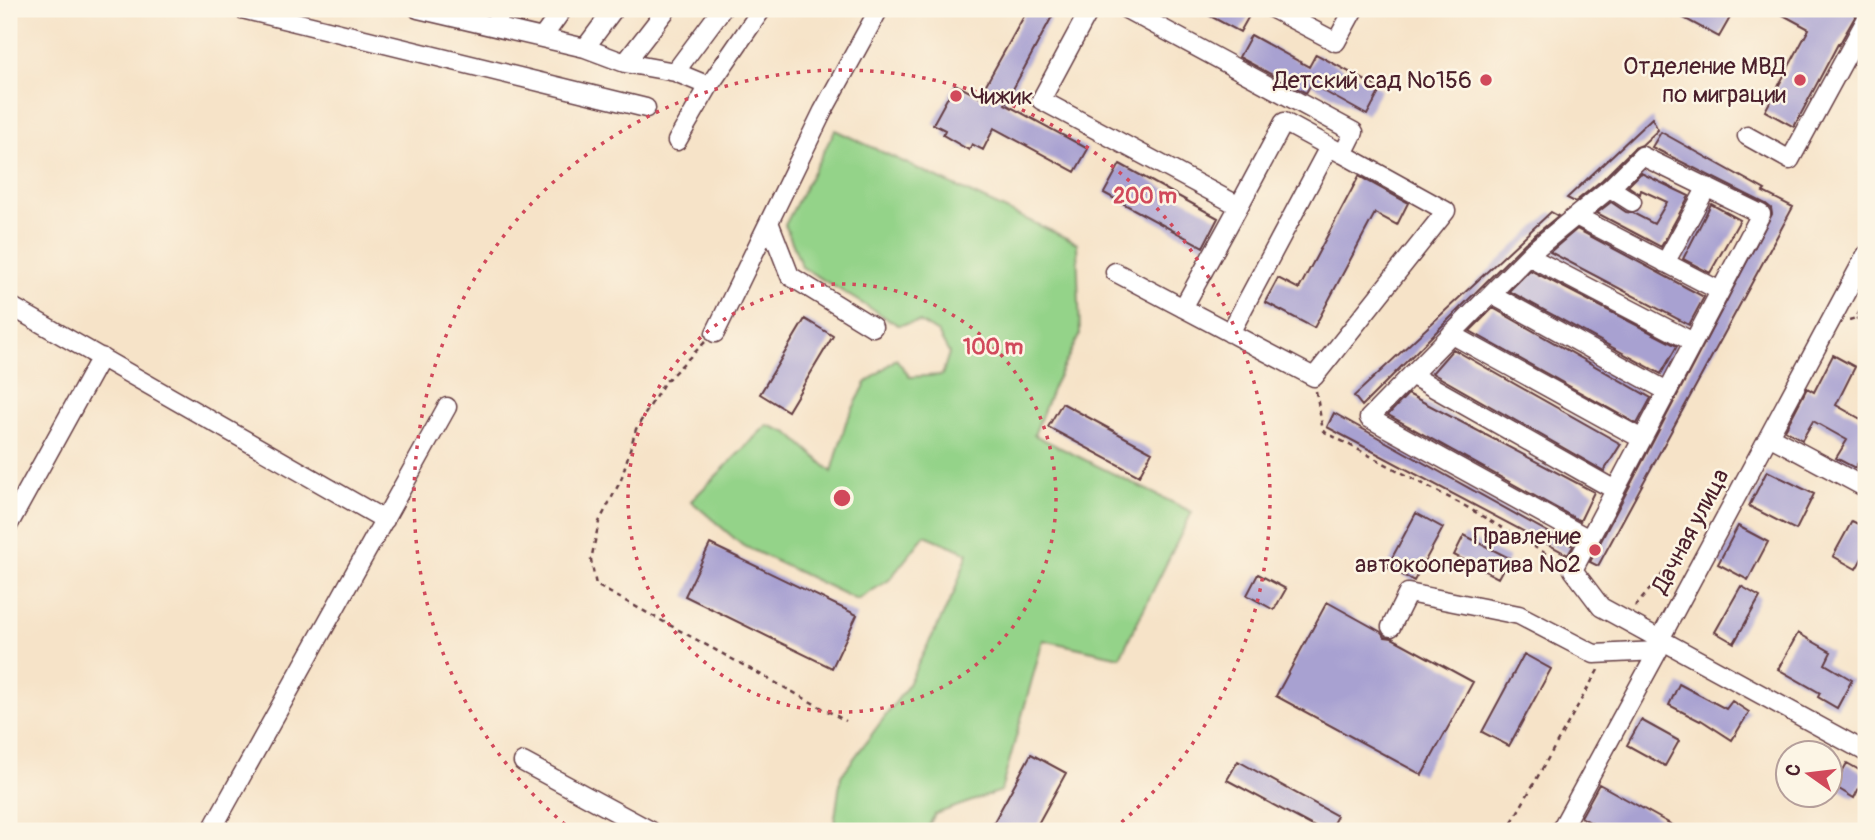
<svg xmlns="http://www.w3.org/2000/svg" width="1875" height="840" font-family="Pangolin,sans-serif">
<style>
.green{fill:#94d389;stroke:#6f795a;stroke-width:2}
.building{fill:#a8a1d1}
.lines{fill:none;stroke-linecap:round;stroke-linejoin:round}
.minor-casing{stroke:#643c43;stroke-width:21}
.path{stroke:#643c43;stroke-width:2.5;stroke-dasharray:5 5;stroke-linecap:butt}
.minor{stroke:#fff;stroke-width:18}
.ring{fill:none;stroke:#d1495b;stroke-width:3.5;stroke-dasharray:3.5 7}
.poi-dot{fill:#d1495b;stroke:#fcf5e5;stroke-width:2.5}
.labels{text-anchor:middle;stroke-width:5;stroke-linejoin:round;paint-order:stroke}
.poi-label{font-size:24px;fill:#4a1f2b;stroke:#fcf5e5;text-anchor:end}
.street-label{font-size:24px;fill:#4a1f2b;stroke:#fcf5e5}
.centre{fill:#d1495b;stroke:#fcf5e5;stroke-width:3.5}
.ring-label{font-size:21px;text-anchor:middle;font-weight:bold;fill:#d1495b;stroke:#fcf5e5;stroke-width:5;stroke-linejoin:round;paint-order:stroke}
</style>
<rect width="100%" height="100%" fill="#fcf5e5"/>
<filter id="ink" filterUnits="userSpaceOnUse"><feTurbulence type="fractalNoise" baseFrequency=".0143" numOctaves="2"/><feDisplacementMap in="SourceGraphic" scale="14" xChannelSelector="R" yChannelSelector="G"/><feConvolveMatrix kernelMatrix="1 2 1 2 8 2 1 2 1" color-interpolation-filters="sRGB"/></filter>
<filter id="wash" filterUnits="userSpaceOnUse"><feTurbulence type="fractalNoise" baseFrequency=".00686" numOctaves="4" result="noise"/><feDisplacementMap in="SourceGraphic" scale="28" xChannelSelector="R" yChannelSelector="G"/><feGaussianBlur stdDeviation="1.57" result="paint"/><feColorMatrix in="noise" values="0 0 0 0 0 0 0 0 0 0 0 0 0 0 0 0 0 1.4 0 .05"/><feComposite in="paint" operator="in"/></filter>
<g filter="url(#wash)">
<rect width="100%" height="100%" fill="#f6e3c8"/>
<path class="green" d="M835,130L1077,243L1080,334L1054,385L1034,435L1192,512L1120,657L1043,640L1001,791L935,814L926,831H833L841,776L906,688L954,593L968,553L925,535L889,580L857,600L742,545L691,501L767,425L789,433L832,472L846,422L866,383L896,359L910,377L942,375L949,353L938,333L920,322L898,325L802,267L785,225Z"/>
<g id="blocks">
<path class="building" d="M1028,9H1056L1005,104L1088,149L1075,172L994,128L983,150L972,144L969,150L943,135L945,130L933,124L955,84L979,97Z
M1197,9H1253L1240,32Z
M1667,9H1735L1719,37Z
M1772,9L1861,10L1856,15L1839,45L1838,44L1794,127L1765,111L1809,29Z
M1251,35L1309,67L1316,54L1381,89L1367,115L1311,84L1306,93L1239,57Z
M1652,118L1658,130L1642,145L1634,148L1602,180L1575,202L1567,198Z
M1661,132L1765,190L1763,192L1793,207L1598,566L1590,562L1772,214L1771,208L1766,204L1652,147Z
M1120,164L1218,218L1203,247L1104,193Z
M1641,173L1689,196L1661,247L1597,213L1611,202L1626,212L1633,213L1654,224L1667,202L1641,190L1640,194L1628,186Z
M1359,176L1408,203L1397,225L1375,213L1314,328L1265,302L1278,278L1299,289Z
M1711,204L1740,220L1710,273L1683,259Z
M1551,212L1558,216L1525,243L1362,406L1354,396Z
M1577,229L1704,297L1689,325L1550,252Z
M1530,270L1677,346L1661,374L1509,291Z
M1493,308L1651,398L1637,424L1470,331Z
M805,319L833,336L788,411L760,394Z
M1453,349L1621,444L1604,471L1432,373Z
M1833,355L1855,367L1836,405L1866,422V448L1855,468L1836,458L1847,440L1813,421L1802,440L1785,430L1807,388L1814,392Z
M1408,394L1594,492L1580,521L1388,415Z
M1062,403L1152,452L1139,476L1048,427Z
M1334,413L1573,546L1568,555L1327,427Z
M1767,471L1814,494L1796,530L1749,506Z
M1416,513L1443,528L1414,581L1387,567Z
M1852,521L1866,528V551L1856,569L1833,556Z
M1738,526L1768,542L1748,580L1718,564Z
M1464,535L1509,558L1498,578L1454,555Z
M710,544L857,615L832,668L685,596Z
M1258,574L1286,589L1274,610L1247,595Z
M1741,586L1760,597L1734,643L1715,632Z
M1327,602L1381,632L1385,637L1392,638L1473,682L1422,775L1276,696Z
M1798,633L1831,652L1825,664L1852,680L1837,708L1818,697L1820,693L1778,669Z
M1524,654L1551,669L1509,746L1482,732Z
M1679,684L1726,709L1732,701L1749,712L1732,740L1701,720L1700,721L1669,705Z
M1641,720L1679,741L1665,766L1627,745Z
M1031,754L1066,773L1034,831H989Z
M1238,761L1337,816L1329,831H1322L1227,780Z
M1847,763L1866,774L1854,798L1834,786Z
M1599,784L1683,831H1606L1581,817Z"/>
</g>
</g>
<g filter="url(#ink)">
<use href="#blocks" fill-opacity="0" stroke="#643c43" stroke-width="2"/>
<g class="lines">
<defs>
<path id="minor" d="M242,9L646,108
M418,9L585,48L625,63L675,72L709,86
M1090,9L1041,100L1239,206L1284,122L1343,154L1354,132L1126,9
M1273,9L1336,42L1354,9
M492,26L504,9
M542,38L563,9
M585,48L614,9
M625,63L667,9
M675,72L722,9
M1747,136L1790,160L1866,20
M677,141L709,86L762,9
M1632,202L1610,188L1642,156L1761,214L1573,570L1601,607L1866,752
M1576,216L1720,291
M769,222L790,276L873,327
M1528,256L1693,342
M1665,263L1707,187
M1115,272L1314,377L1446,211L1343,154
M1491,294L1667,391
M9,305L385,520
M1183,308L1239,206
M715,333L823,111L879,9
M1230,333L1329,147
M1451,334L1642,439
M1411,375L1615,490
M1769,436L1866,488
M9,524L101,357
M1589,539L1369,418L1533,251L1610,188
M1391,627L1408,593L1519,615L1594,654L1658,651
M523,762L651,831
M211,831L447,407
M1560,831L1658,651L1660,639L1866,255"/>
</defs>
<use href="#minor" class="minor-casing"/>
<path class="path" d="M1856,318L1866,324
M1849,320L1856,318L1866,300
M705,342L664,383L636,429L621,480L599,522L591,560L596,585L846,721
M1316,391L1323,431L1465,506L1560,562
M1635,607L1698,531
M1507,831L1598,670"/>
<use href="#minor" class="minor"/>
</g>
</g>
<g class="ring">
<circle cx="842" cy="498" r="214"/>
<path d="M573 831A428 428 0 1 1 1111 831"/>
</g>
<g class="poi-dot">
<circle cx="1486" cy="80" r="7"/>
<circle cx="1800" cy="80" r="7"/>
<circle cx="956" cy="96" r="7"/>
<circle cx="1595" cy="550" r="7"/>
</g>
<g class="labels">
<g class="poi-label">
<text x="1786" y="74">Отделение МВД<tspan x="1786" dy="28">по миграции</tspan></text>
<text x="1472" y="88">Детский сад №156</text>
<text x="970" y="104" text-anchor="start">Чижик</text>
<text x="1581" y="544">Правление<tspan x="1581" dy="28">автокооператива №2</tspan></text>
</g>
<g class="street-label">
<text transform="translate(1690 531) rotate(-62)" y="8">Дачная улица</text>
</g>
</g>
<circle cx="842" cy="498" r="10" class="centre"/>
<g class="ring-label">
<text x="1145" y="203">200 m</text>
<text x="993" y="354">100 m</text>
</g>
<rect width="1875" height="840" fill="none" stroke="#fcf5e5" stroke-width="35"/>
<g transform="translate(1809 774) rotate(284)"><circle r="33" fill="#fcf5e5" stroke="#b59f9b" stroke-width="2"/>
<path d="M0-5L12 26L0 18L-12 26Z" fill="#d1495b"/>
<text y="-10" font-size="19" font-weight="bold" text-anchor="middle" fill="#4a1f2b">С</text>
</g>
</svg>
